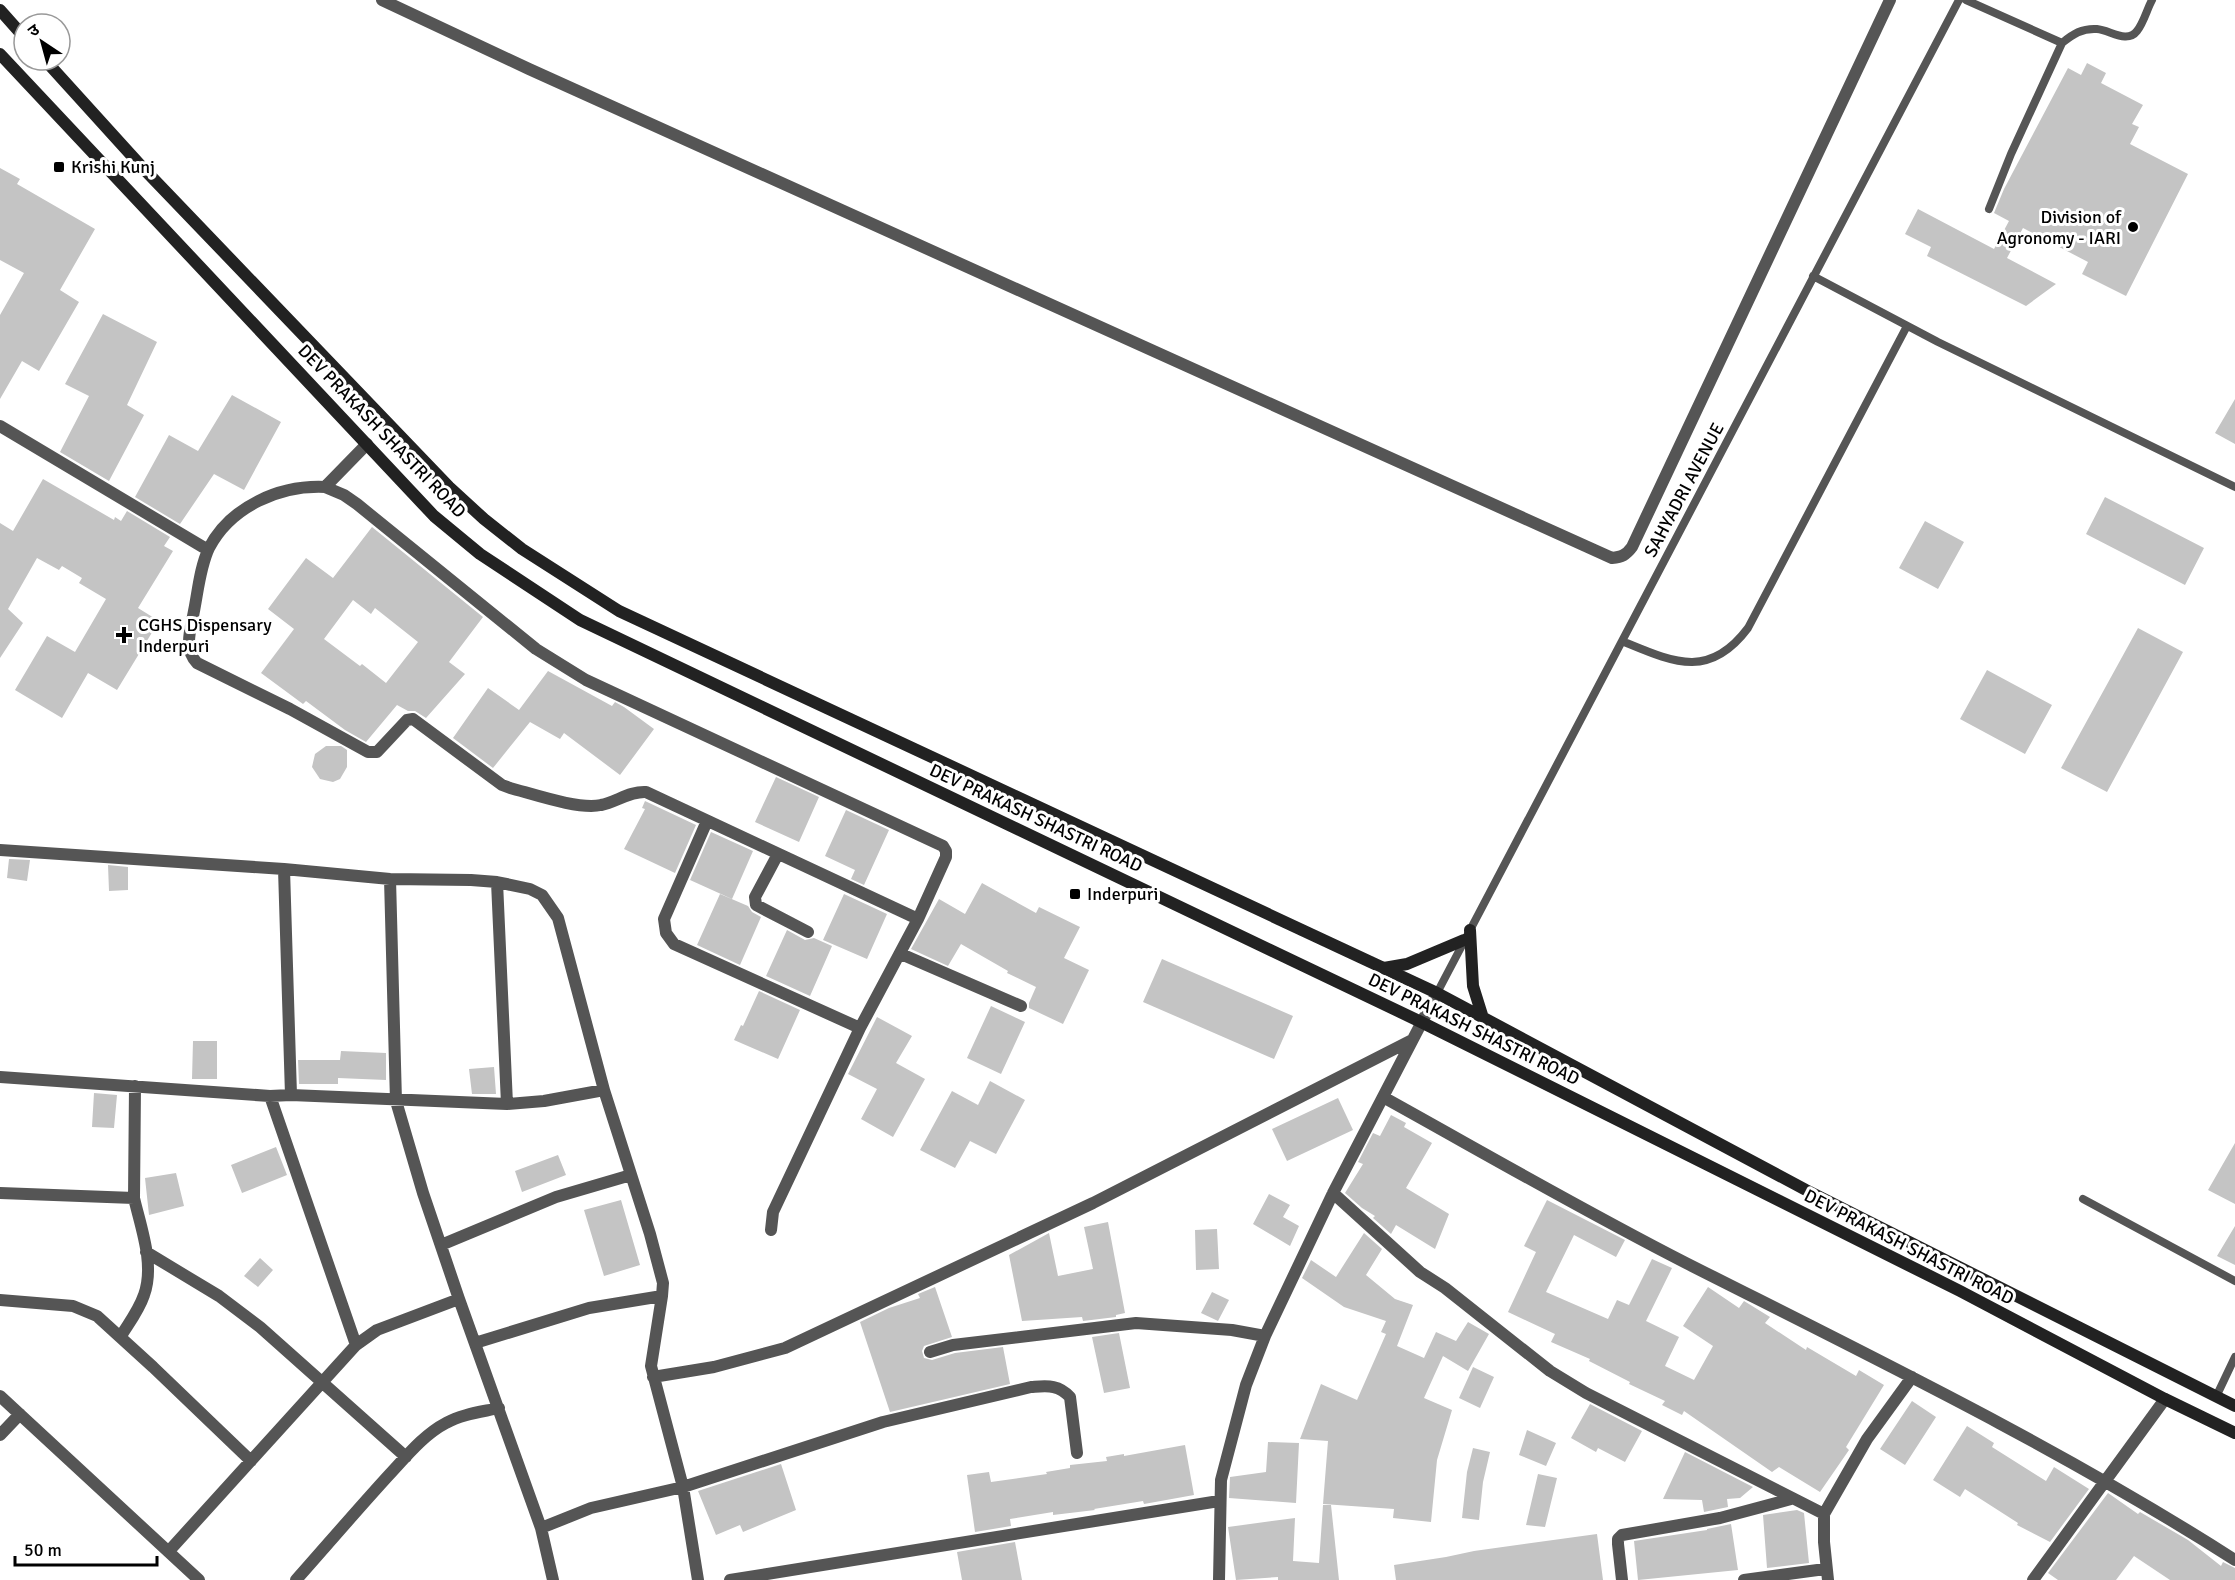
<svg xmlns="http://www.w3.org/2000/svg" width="2235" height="1580" font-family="Signika,'Noto Sans Devanagari',sans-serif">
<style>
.building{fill:#c4c4c4;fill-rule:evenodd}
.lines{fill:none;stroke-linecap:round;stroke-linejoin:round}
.lane{stroke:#555;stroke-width:8}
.street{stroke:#555;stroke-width:12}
.secondary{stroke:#222;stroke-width:12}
.poi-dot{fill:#000;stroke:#fff;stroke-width:2}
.labels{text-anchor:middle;stroke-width:6;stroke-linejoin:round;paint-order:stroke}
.poi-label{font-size:18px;fill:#000;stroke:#fff;text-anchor:start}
.street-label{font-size:18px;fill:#000;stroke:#fff}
</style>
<rect width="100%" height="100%" fill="#fff"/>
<path class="building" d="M2087,63L2106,73L2101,83L2143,105L2132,124L2139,127L2130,144L2188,174L2126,296L2082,274L2088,262L2023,228L2007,258L2056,284L2026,306L1927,256L1931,247L1905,234L1918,209L1994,249L2009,221L1994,213L2004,189L2068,68L2081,75Z
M0,168L20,179L17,184L95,229L60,290L79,302L39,371L22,361L0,399V315L24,273L0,260Z
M103,314L157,342L127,405L144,415L109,481L60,452L89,396L65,384Z
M232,395L281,422L244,490L214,474L180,524L135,497L169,435L198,451Z
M2235,399V444L2215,433Z
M43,479L114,520L115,517L121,521L127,511L170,537L164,546L173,551L138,608L159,621L117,690L88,673L62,718L15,690L47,636L75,652L106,599L79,583L82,578L62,566L59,570L37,558L8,609L23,623L0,658V523L13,531Z
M2105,497L2204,548L2185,585L2086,534Z
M1925,521L1964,542L1938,589L1899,568Z
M372,527L483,617L449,662L465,674L426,718L415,711H408L397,705L366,742L345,730L306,701L303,704L261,673L294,629L268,609L306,558L333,578ZM353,600L371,614L375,608L418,642L386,683L362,664L360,666L324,639Z
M2138,628L2183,652L2107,792L2061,768Z
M1987,670L2052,705L2025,754L1960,719Z
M548,671L612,706L615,702L624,707L654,729L620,775L564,733L560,739L530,722L493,768L453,738L488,688L519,710Z
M326,746H341L347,750V767L340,779L333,782L320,779L312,767L315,754Z
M776,777L819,797L799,842L755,822Z
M645,801L696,825L675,873L624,849L645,809L642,808Z
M846,810L889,830L864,885L851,879L855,870L825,856Z
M711,832L753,851L732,899L690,880Z
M9,859L30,860L27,881L7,878Z
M108,865L128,867V890L109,891Z
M982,883L1036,913L1039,907L1080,927L1064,958L1089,970L1063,1024L1029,1008V1003L1036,987L1007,973L1008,971L961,944L948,966L911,949L939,899L965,914Z
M720,894L748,906L752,912L761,917L740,965L697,945Z
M844,894L887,914L867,959L823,940Z
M787,930L805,940L814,938L832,946L810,996L766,976Z
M1162,959L1293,1016L1274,1059L1143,1002Z
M759,991L800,1010L778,1059L734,1040L741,1025L743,1026Z
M991,1006L1025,1022L1001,1074L967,1058Z
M877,1017L912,1036L896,1063L925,1079L893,1137L861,1119L877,1089L848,1074Z
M193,1041H217V1079H192Z
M341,1051L386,1053V1080L338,1078V1084H299L298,1060H340Z
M494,1067L496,1094H472L469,1069Z
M990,1081L1025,1100L996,1154L970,1141L955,1168L920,1150L952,1091L978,1105Z
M94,1093L117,1095L114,1128L92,1127Z
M1338,1098L1353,1130L1287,1161L1272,1129Z
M1391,1115L1406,1123L1404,1127L1432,1143L1406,1188L1449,1214L1435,1249L1396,1225L1391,1234L1373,1218L1375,1216L1362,1208L1345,1193L1363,1164L1358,1162L1373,1133L1380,1136Z
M2235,1143V1204L2208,1190Z
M276,1147L287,1175L242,1193L231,1165Z
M558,1155L566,1175L522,1192L515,1171Z
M176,1173L184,1206L149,1215L145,1178Z
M1269,1194L1290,1205L1283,1217L1299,1226L1290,1246L1253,1224Z
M621,1200L640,1265L604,1276L584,1210Z
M1547,1200L1625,1240L1616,1257L1574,1235L1546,1292L1608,1319L1617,1300L1629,1305L1652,1259L1672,1268L1646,1321L1679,1337L1665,1366L1694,1380L1713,1346L1683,1326L1708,1287L1739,1308L1744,1301L1770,1317L1765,1323L1806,1350L1807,1347L1856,1376L1859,1370L1884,1385L1846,1447L1849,1450L1820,1492L1779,1467L1772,1472L1684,1411L1682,1415L1662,1405L1665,1401L1629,1384L1630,1382L1589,1361L1590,1359L1551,1342L1555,1334L1508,1312L1536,1252L1524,1246Z
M1108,1222L1125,1313L1116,1315V1317L1083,1321L1082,1317L1022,1321L1009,1255L1049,1233L1058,1276L1093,1269L1084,1227Z
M2235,1226V1265L2217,1256Z
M1217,1229L1219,1269L1196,1270L1195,1230Z
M1364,1233L1382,1249L1366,1275L1395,1299L1413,1305L1397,1346L1424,1358L1436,1332L1456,1341L1468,1322L1489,1334L1468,1371L1443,1356L1424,1398L1452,1410L1437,1460L1431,1522L1393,1518L1394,1509L1323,1504L1328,1441L1300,1439L1321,1384L1357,1400L1386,1334L1381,1332L1386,1321L1344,1307L1302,1278L1311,1260L1336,1277Z
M260,1258L273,1270L258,1287L244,1276Z
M935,1287L952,1337L924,1346L922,1351L924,1358L932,1360L955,1353L1003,1347L1010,1384L890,1412L860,1322L889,1308L920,1298L918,1294Z
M1212,1292L1229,1300L1218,1321L1201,1313Z
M1119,1333L1130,1388L1104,1393L1092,1337Z
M1473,1367L1494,1377L1480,1408L1459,1398Z
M1912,1401L1936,1417L1905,1465L1880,1449Z
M1590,1404L1642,1431L1625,1462L1598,1448L1596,1452L1571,1438Z
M1967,1426L1994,1443L1992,1447L2046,1481L2054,1467L2089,1489L2050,1542L2017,1525L2018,1523L1965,1489L1960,1497L1933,1480Z
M1527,1430L1556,1443L1546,1466L1519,1455Z
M1268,1442L1299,1443L1296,1503L1229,1498L1230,1477L1266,1472Z
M1185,1445L1194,1495L1144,1504L1143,1501L1094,1509L1095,1510L1053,1515V1512L1010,1519L1011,1526L975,1532L967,1475L989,1472L991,1482L1047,1474L1046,1472L1070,1468V1465L1107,1461L1106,1457L1124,1454V1456Z
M1473,1448L1490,1452L1483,1482L1479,1520L1462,1518L1467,1472Z
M1685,1452L1753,1487L1740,1498L1727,1499L1728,1507L1704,1512L1702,1500L1663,1499Z
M781,1464L796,1510L743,1532L740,1525L716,1535L698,1491Z
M1538,1474L1557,1478L1545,1527L1526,1525Z
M2108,1493L2138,1514L2140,1512L2188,1540L2221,1566L2223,1562L2235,1568V1580H2170L2134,1556L2116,1580H2058L2048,1573Z
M1323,1505H1331L1339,1580H1278V1577L1236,1580L1228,1527L1295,1518L1293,1561L1319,1563Z
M1797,1510L1804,1513L1809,1563L1767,1568L1763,1515Z
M1731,1524L1738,1570L1638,1580L1634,1541L1707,1530V1529Z
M1597,1534L1603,1580H1396L1394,1565L1446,1557L1474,1551Z
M1015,1542L1022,1580H962L957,1552Z"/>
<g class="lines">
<path class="lane" d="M1966,0L2062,43C2073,34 2082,28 2097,29C2110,30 2127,44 2137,31C2144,22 2147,9 2152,0
M1989,209L2011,154L2062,43
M1813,276L1938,342L2235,487
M1622,641C1673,662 1709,680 1748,628L1907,326
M1437,993L1959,0
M2083,1199L2235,1281
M2216,1397L2235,1357"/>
<path class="street" d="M382,0L529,69L1612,558C1622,557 1626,555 1632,547L1890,0
M0,426L208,550
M325,487L344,495L357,504L536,649L586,680L943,846L946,851V857L918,919L646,792C630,791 616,802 601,805C579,810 533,794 510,788L502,785L413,719L407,720L377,752H368L290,709L197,663C183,649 191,628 194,611C198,591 200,567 209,548C231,506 280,485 325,487L367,444
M707,821L664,919L666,933L674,944L860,1028L918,919
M0,850L284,869L390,879L471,880L497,882L530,889L542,895L558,918L604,1090L650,1234L663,1283L662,1296L651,1366L683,1487L698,1580
M778,854L755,897L756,905L808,932
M284,869L291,1095
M390,879L396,1101L423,1193L459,1299L541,1528L553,1580
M497,882L507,1104
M901,954L1021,1006
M0,1077L270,1096L291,1095L507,1104L544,1101L604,1090
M270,1096L356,1345
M1383,1097C1484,1153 1584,1211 1686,1263C1872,1357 2060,1448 2235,1560
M0,1193L134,1198L135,1086
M1333,1193L1420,1272L1445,1288L1550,1371L1586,1393L1824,1514
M771,1230L773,1212L860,1028
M441,1245L556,1197L631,1175
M146,1252L219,1296L260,1327L406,1457
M0,1300L73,1306L97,1316L153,1367L251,1461
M121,1336C129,1323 139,1310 144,1295C155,1265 141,1228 134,1198
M475,1343L589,1308L662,1296
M930,1352L953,1345L1136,1323L1232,1330L1265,1336
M653,1377L714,1367L785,1348L1093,1203L1412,1040
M0,1396L199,1580
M0,1435L20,1414
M541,1528L591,1508L683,1487L883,1422L1031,1387C1047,1386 1058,1384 1070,1397L1077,1453
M169,1551L356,1345L377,1330L459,1299
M296,1580C327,1545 357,1510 388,1476C405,1458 423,1435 446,1423C462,1414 481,1412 499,1408
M730,1580L1219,1501
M1219,1580L1221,1480L1246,1385L1265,1336L1333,1193L1437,993
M1622,1580L1618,1544V1539L1622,1535L1720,1518L1791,1499
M1744,1580L1825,1569
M1828,1580L1824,1542V1514L1867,1439L1912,1377
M2033,1580L2165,1399"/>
<path class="secondary" d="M0,10L24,37
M0,54L434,516L480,554L580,620L1421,1022L1960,1291L2165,1399L2235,1433
M45,60L142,167L449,487L484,519L522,549L619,611L1437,993L1806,1190L2235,1406
M1470,930L1473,986L1483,1018
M1384,968L1407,964L1464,940"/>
</g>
<g class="poi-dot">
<rect x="53" y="161" width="12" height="12" rx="3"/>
<circle cx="2133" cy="227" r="6"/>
<path d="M121 626h6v6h6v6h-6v6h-6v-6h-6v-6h6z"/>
<rect x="1069" y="888" width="12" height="12" rx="3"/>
</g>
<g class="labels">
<g class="poi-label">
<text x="71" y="173">Krishi Kunj</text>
<text x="2121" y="223" text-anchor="end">Division of<tspan x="2121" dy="21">Agronomy - IARI</tspan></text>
<text x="138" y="631">CGHS Dispensary<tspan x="138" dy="21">Inderpuri</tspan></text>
<text x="1087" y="900">Inderpuri</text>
</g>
<g class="street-label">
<text transform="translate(382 431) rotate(46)" y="6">DEV PRAKASH SHASTRI ROAD</text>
<text transform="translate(1684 490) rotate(-62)" y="6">SAHYADRI AVENUE</text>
<text transform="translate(1036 818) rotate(25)" y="6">DEV PRAKASH SHASTRI ROAD</text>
<text transform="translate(1474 1029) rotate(26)" y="6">DEV PRAKASH SHASTRI ROAD</text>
<text transform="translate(1909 1247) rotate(27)" y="6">DEV PRAKASH SHASTRI ROAD</text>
</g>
</g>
<g transform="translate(42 42) rotate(324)"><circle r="28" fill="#ffffff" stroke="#999999" stroke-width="1.5"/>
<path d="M0-4.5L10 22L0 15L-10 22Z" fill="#000000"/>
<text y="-9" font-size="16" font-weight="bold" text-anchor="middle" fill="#000000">उ</text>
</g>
<path d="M15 1556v9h142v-9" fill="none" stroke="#000000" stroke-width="3"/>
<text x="24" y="1556" font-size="18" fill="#000000" stroke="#ffffff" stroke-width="4.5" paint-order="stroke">50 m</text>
</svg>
